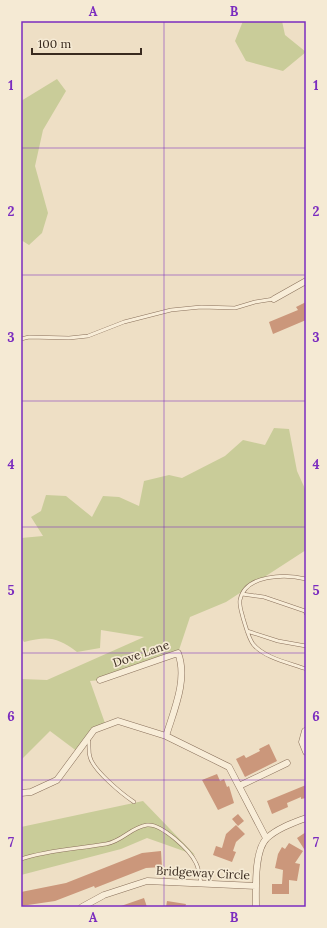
<svg xmlns="http://www.w3.org/2000/svg" width="327" height="928" font-family="Lora,serif">
<style>
.green{fill:#c9cc99}
.building{fill:#cb977b}
.lines{fill:none;stroke-linecap:round;stroke-linejoin:round}
.lane-casing{stroke:#89705b;stroke-width:4}
.street-casing{stroke:#89705b;stroke-width:7}
.lane{stroke:#f8edd8;stroke-width:3}
.street{stroke:#f8edd8;stroke-width:6}
.grid{fill:none;stroke:#7b2cbf;stroke-width:1;stroke-opacity:0.55}
.labels{text-anchor:middle;stroke-width:3.5;stroke-linejoin:round;paint-order:stroke}
.street-label{font-size:12px;fill:#392a1f;stroke:#f5ead4}
.neatline{fill:none;stroke:#7b2cbf;stroke-width:1.5}
.grid-label{font-size:13px;text-anchor:middle;font-weight:bold;fill:#7b2cbf}
</style>
<rect width="100%" height="100%" fill="#eedfc5"/>
<path class="green" d="M243,21H282L285,35L306,52L283,71L246,61L235,41Z
M57,79L66,91L43,130L35,166L48,213L42,233L29,245L21,240V101Z
M274,428L289,429L297,471L306,491V550L226,602L190,617L178,653L100,680L90,681L106,726L94,730L78,752L50,731L21,760V679L47,680L144,637L101,630L100,648L77,652C57,637 48,636 24,642L21,637V538L43,536L31,517L41,511L46,495L66,496L92,517L103,496L119,497L139,506L144,481L169,475L182,478L225,456L243,440L265,445Z
M143,801L195,855L147,838L121,849L21,875V827Z"/>
<path class="building" d="M306,302V320L273,334L269,322L298,310L296,307Z
M269,744L277,761L245,777L236,759L244,755L246,758L260,751L259,749Z
M217,774L220,781L224,779L227,787L229,786L234,803L218,810L202,780Z
M306,785V798L301,799V797L287,803L288,807L272,814L267,801Z
M238,814L244,821L238,826L232,819Z
M236,825L245,834L236,842L233,851L236,852L232,862L213,855L216,846L222,848L226,834Z
M306,832V852L297,838Z
M289,843L303,851L295,863L300,864L297,881L289,880V894H272V884H282L283,870L275,868L278,854L282,847L285,849Z
M161,851L162,867L146,868L95,888L94,886L55,901L21,906V892L66,883L142,853Z
M144,898L147,907H121V906Z
M167,901L186,904L185,907H166Z"/>
<g class="lines">
<defs>
<path id="lane" d="M21,339L29,337L69,338L88,336L124,322L171,310L201,307L235,308L255,302L274,299
M306,579C286,574 245,574 240,600C239,606 242,613 243,618C246,627 248,637 253,644C264,658 290,663 306,669
M242,594L264,597L305,611L306,613
M247,631L278,641L306,646
M88,738C90,745 88,751 90,757C93,770 122,794 134,802
M21,859C48,850 77,849 106,844C123,841 131,827 147,825C161,823 190,850 196,863C199,869 200,877 201,884"/>
<path id="street" d="M274,299L306,281
M100,680L178,653C188,679 174,710 166,736
M305,731L302,742L306,752
M239,786L287,763
M21,793L31,792L57,780L94,730L118,721L166,736L229,767L266,838
M82,907L104,895L147,881L256,886
M256,907C256,889 254,850 267,838C278,828 293,823 306,818"/>
</defs>
<use href="#lane" class="lane-casing"/>
<use href="#street" class="street-casing"/>
<use href="#lane" class="lane"/>
<use href="#street" class="street"/>
</g>
<path class="grid" d="M164,21V907M21,148H306M21,275H306M21,401H306M21,527H306M21,653H306M21,780H306"/>
<g class="labels">
<g class="street-label">
<text transform="translate(141 654) rotate(-19)" y="4">Dove Lane</text>
<text transform="translate(203 873) rotate(3)" y="4">Bridgeway Circle</text>
</g>
</g>
<rect width="327" height="928" fill="none" stroke="#f5ead4" stroke-width="44"/>
<path d="M32 48v6h109v-6" fill="none" stroke="#392a1f" stroke-width="2"/>
<text x="38" y="48" font-size="12" fill="#392a1f" stroke="#f5ead4" stroke-width="3" paint-order="stroke">100 m</text>
<rect x="22" y="22" width="283" height="884" class="neatline"/>
<g class="grid-label">
<text x="93" y="16">A</text>
<text x="234" y="16">B</text>
<text x="11" y="90">1</text>
<text x="316" y="90">1</text>
<text x="11" y="216">2</text>
<text x="316" y="216">2</text>
<text x="11" y="342">3</text>
<text x="316" y="342">3</text>
<text x="11" y="469">4</text>
<text x="316" y="469">4</text>
<text x="11" y="595">5</text>
<text x="316" y="595">5</text>
<text x="11" y="721">6</text>
<text x="316" y="721">6</text>
<text x="11" y="847">7</text>
<text x="316" y="847">7</text>
<text x="93" y="922">A</text>
<text x="234" y="922">B</text>
</g>
</svg>
